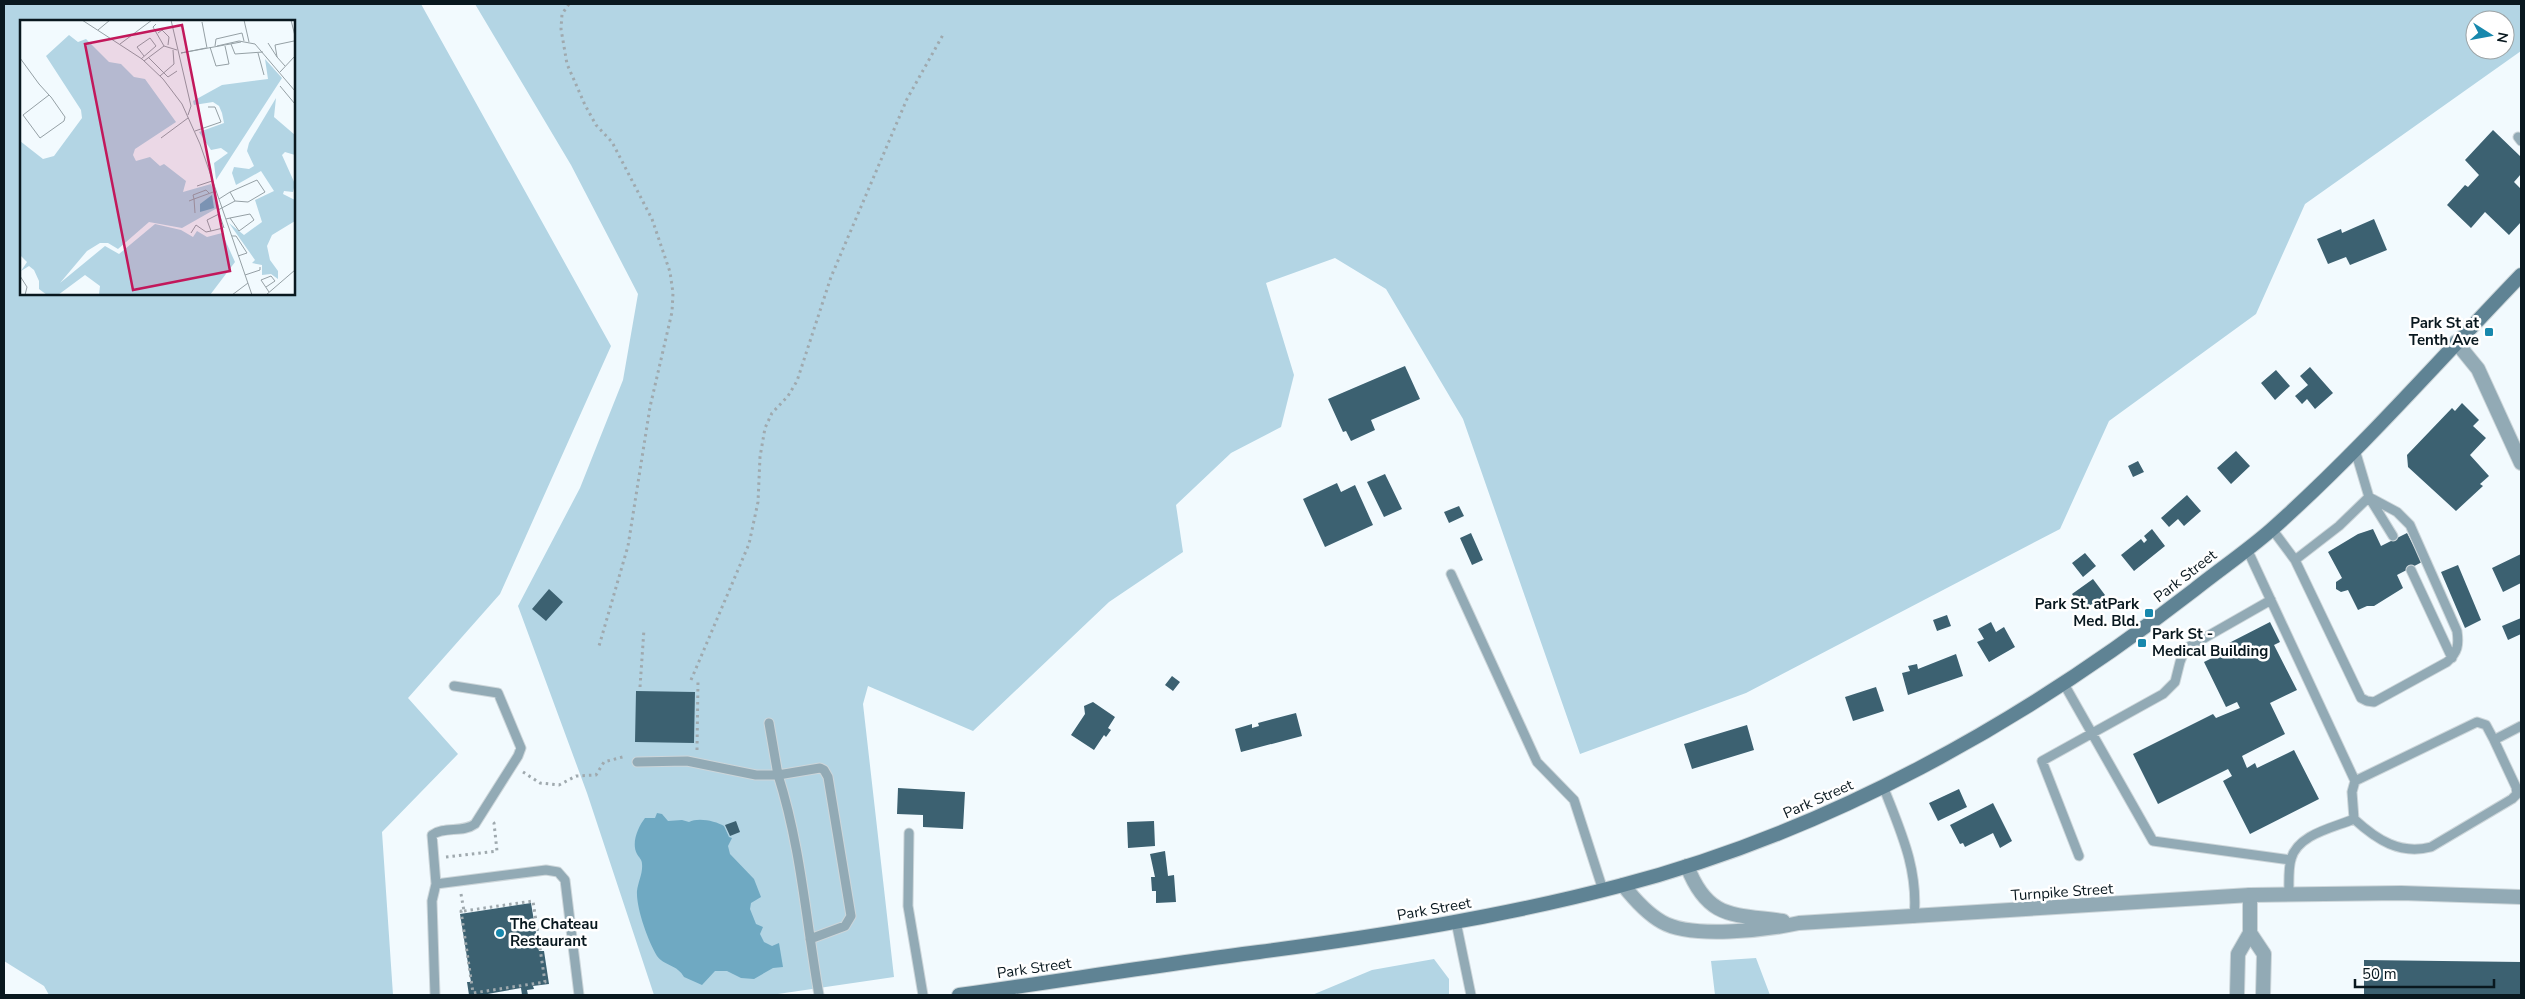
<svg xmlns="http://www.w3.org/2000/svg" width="2525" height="999" font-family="'Nunito Sans',sans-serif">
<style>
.green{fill:#b3d5e4;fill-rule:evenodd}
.water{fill:#6fa9c2}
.building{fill:#3c6171}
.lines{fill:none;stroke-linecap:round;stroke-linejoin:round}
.service-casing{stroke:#cdd6da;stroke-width:11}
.minor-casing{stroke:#cdd6da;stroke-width:16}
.tertiary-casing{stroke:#cdd6da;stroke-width:16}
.secondary-casing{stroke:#cdd6da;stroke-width:16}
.path{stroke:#9fa9ae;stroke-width:3;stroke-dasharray:2.5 4;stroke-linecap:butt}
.service{stroke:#92aab5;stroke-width:9}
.minor{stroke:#92aab5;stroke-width:14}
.tertiary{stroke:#92aab5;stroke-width:14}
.secondary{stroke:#5f8394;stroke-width:14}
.poi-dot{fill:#1788ad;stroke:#fff;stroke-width:2}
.labels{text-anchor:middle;stroke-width:5;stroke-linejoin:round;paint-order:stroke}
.poi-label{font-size:15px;font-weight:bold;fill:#09181f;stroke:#fff;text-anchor:end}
.street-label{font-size:15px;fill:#09181f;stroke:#fff}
.inset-road{fill:none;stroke:#95a0a5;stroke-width:1}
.view{fill:#c2185b;fill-opacity:0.15;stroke:#c2185b;stroke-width:2.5}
.inset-edge{fill:none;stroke:#09181f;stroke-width:2.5}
</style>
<rect width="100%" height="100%" fill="#f2fafe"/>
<path class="green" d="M4,4H421L611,346L500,594L408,698L458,754L382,832L393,995H49L44,986L4,961ZM294,21V294H21V21Z
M475,4H2521V51L2305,204L2256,314L2109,421L2060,529L1746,693L1580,754L1463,419L1386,289L1335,258L1266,283L1294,375L1281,427L1231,453L1176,505L1183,552L1109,602L973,731L868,686L863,704L894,977L771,995H654L587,793L518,606L580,488L623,380L638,294L571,165ZM2475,20H2505V50H2475Z
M1756,958L1770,995H1715L1711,961Z
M1434,959L1449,979V995H1312L1372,970Z"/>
<path class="water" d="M657,813L662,814L668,821L682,820L689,822C698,817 716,821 724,826L729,837L732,838L728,846L730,854L754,879L761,897L751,903L750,909L756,924L763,927L760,934L764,942L772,946L779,943L783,967L773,968L754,979L741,978L727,971H715L702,985L684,977C678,965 663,965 657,956C648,941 636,908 637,891C638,882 643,873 642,864C642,859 639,858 637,854C631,843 638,827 645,818H655Z"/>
<path class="building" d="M2493,130L2521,157V174L2514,182L2521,189V222L2509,235L2485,212L2471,228L2447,205L2465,185L2468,187L2479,175L2465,160Z
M2374,219L2387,250L2350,265L2346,257L2328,264L2317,239L2341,229L2342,233Z
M1405,366L1420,399L1371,420L1375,430L1351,441L1346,431L1343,432L1328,399Z
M2310,367L2333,393L2315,409L2307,399L2302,404L2295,396L2308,385L2300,376Z
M2276,370L2290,386L2275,400L2261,383Z
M2462,403L2479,420L2473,426L2486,438L2470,455L2489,476L2480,484L2483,486L2456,511L2408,467L2407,455L2452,408L2455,411Z
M2236,451L2250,466L2231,484L2217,468Z
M2138,461L2144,472L2133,477L2128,466Z
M1385,474L1402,509L1384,517L1367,482Z
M1337,483L1341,492L1355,485L1373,525L1325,547L1303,499Z
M2187,495L2201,511L2184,526L2178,519L2169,527L2161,518Z
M1459,506L1464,516L1449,523L1444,512Z
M2152,529L2165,546L2134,571L2121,555L2141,539L2144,543L2147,540L2144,536Z
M2373,529L2381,546L2407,533L2422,562L2397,575L2403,588L2374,606H2367L2358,610L2348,590L2341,592L2336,589V582L2342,578L2328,552L2358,534Z
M1471,533L1483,560L1472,565L1460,538Z
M2085,553L2096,566L2083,577L2072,563Z
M2521,554V583L2503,592L2492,568Z
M2458,565L2481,620L2465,628L2441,572Z
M2093,579L2105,595L2097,601L2099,605L2095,608L2092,604L2084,610L2072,594Z
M549,589L563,602L546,621L532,609Z
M1947,615L1951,626L1937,631L1933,620Z
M2521,618V634L2508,640L2502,626Z
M1991,622L1996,632L2004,627L2015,647L1989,662L1977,642L1984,639L1978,629Z
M2270,622L2280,642L2274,645L2297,690L2270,703L2285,734L2242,756L2247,768L2255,763L2257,768L2294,750L2319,799L2250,834L2223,781L2232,776L2228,769L2158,804L2133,754L2213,714L2216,718L2240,708L2237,702L2226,707L2204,662L2232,648L2229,643Z
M1956,654L1963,676L1908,695L1902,673L1910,671L1908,666L1917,664L1918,669Z
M1172,676L1180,682L1173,691L1165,685Z
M1876,687L1884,711L1853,721L1845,697Z
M636,691L695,692L694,743L635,742Z
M1093,702L1115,717L1108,728L1111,730L1106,737L1104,735L1094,750L1071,735L1085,714L1084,706Z
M1296,713L1302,736L1241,752L1235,729L1252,724V728L1259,726L1258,723Z
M1747,725L1754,750L1692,769L1684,744Z
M898,788L965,792L963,829L923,827V815L897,814Z
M1959,789L1967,807L1938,821L1929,803Z
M1993,803L2012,841L2000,848L1993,833L1965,847L1963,843L1960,844L1950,825Z
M736,821L740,832L730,836L725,825Z
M1154,821L1155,846L1128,848L1127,822Z
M1165,851L1168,876L1174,875L1176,902L1156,903V891H1152L1151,877H1155L1150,854Z
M531,903L539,951H544L549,984L533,986L534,989L527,990L528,995H522L521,988L482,995H469L467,982H471L460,914Z
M2364,960L2521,962V995H2364Z"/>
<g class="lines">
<defs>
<path id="service" d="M2518,137L2521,141
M2355,450L2369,497L2393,536
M2272,529L2295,560L2361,698L2367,701L2374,702L2447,662C2458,652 2459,645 2457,631L2410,525L2397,512L2369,497L2339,526L2295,560
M2247,549L2355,781
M2411,570L2452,658
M1451,574L1537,762L1574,800L1603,890
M2064,684L2153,841L2291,860
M769,723L778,775L820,768L824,770L828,777L851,916L845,926L810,939
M637,762L687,761L756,775H778C801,847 806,921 819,995
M1883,786C1900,830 1919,869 1914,918
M2354,819C2377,840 2400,855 2431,847L2512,799L2517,794L2516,787L2494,740
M909,833L908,906L923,995
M2079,856L2042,761L2163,694L2175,682L2180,662L2185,649L2271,600
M436,884L432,835C444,826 463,833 475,824L518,756L521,748L498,693L454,686
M2289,895C2289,884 2288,870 2291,859C2298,834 2333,828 2354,819L2352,792L2355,781L2477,722L2486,725L2494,740L2521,726
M1456,922L1471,995
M435,995L432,901L436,884L546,870L558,872L565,880L579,995"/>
<path id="minor" d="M2456,342L2478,369L2521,463
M2250,895V933L2264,954L2263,995
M2237,995L2238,954L2250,933"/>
<path id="tertiary" d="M1687,866C1708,920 1733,914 1783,921
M1623,885C1634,899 1646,913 1662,922C1691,939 1766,930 1799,923L2250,895L2401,893L2521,897"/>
<path id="secondary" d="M959,995C1059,981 1159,965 1259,952C1380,936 1501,917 1619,886C1828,832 2024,722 2194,590C2219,570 2247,551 2271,530C2360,451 2438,361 2521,275"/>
</defs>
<use href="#service" class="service-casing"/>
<use href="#minor" class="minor-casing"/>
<use href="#tertiary" class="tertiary-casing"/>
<use href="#secondary" class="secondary-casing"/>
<path class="path" d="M569,4L562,14L561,29L567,64L585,105L596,125L612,142L652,219L670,272L673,293L672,312L650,407L628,546L599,646
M691,680L749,544L758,502L760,457L765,428L772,413L788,396L797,381L831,277L907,99L944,33
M640,687L644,629
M697,750L698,681
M523,772L540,783L559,785L576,776L596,775L604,762L626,756
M446,857L497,851L494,823L491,820
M461,894L464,911H461L473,993L545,982L533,901L464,911"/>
<use href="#service" class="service"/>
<use href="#minor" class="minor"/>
<use href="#tertiary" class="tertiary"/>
<use href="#secondary" class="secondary"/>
</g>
<g class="poi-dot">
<rect x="2484" y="327" width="10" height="10" rx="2.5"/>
<rect x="2144" y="608" width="10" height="10" rx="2.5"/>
<rect x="2137" y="638" width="10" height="10" rx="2.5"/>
<circle cx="500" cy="933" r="5"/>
</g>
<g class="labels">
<g class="poi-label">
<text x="2479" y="328">Park St at<tspan x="2479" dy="17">Tenth Ave</tspan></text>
<text x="2139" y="609">Park St. atPark<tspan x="2139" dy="17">Med. Bld.</tspan></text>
<text x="2152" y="639" text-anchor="start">Park St -<tspan x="2152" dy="17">Medical Building</tspan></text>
<text x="510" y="929" text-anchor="start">The Chateau<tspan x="510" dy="17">Restaurant</tspan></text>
</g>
<g class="street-label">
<text transform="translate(2185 576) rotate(-38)" y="5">Park Street</text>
<text transform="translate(1818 799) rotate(-24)" y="5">Park Street</text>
<text transform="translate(2062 892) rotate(-4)" y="5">Turnpike Street</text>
<text transform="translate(1434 909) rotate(-10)" y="5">Park Street</text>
<text transform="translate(1034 968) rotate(-8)" y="5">Park Street</text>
</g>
</g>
<g transform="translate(20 20)">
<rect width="275" height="275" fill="#f2fafe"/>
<path d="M49,15L58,22L66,19L89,42L101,44L114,57L125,59L156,102L115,129L113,135L116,141L130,137L140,146L144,144L166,161L163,172L191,164L199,187L162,208L129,202L98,229L88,223H80L67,231L40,263L85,226L99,234L135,204L161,210L173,217L177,211L187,217L202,213L215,242L190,275H79L80,266L65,255L38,275H27L19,269V261L14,250L9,246L1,251L7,242L0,235V121L23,139L34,136L62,98L61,90L26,36ZM245,39L262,58L196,160L194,143L208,133L201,128L191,130L179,112L204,103L202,93L199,86L193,82L174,85L173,81L202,65L248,59ZM256,78L254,97L275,115V135L265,132L262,135L275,164L273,172L264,171L263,174L275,180V201L252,215L247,226L250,240L258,251V259L251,254L242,255V245L232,243L235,240L209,203L224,215L242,202L235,180L254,171L241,151L216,165L212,153L214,147L229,149L234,146L227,131L229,123Z" fill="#b3d5e4"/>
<path d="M192,175L194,188L180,192V184Z" fill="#6fa9c2"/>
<path class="inset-road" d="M62,0L122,39L143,59L162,84L180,124L232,275M151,0L171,86L168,95M224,0L229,22M271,0L275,16M182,2L187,28M136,4L133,7L144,26L157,30M78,10L90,0M138,13L142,10L149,17L148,25M248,23L257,37M100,24L132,0M211,24L215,34L243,32M195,26L196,19L222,13L224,21M197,26L219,21L235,24L275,71M190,27L196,46L209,44L205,26M161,33L221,22M161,33L186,28M238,33L244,55M128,37L148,57L157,51M0,38L19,64L29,75L31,77L45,97L44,101L20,118L3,95L29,75M121,39L136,26L130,18L117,27L124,36M124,41L144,26M265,46L257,37L255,25L274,21M260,52L275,36V18M140,56L154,44L153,30M260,66L275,84M175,111L201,102L195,87H188M141,118L168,98M177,166L192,161M210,172L237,160L245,172L228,182L215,181M199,179L210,172L215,181L198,190L204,208M169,181L174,179L173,175L186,170L189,173M175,193L174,179L196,171M199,194L187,200L191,211L203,208M206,199L210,198L230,194L234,200L219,211L210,198M171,213L176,205L186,212L191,211M212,216H216L227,233L218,236M225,255L240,250V247M0,256L7,267L5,275M246,267L255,261L251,256L241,260L249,272M212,275L228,263M246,275L275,250"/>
<path class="view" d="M162,5L210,251L113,270L65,24Z"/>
<rect width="275" height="275" class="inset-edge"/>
</g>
<rect width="2525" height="999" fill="none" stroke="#09181f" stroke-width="10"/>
<g transform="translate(2490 35) rotate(101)"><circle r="24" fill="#ffffff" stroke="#9da3a5"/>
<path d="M0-4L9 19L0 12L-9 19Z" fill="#1788ad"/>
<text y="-8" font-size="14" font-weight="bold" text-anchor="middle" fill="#09181f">N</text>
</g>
<path d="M2355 979v8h139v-8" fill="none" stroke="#09181f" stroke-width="2.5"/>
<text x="2362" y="979" font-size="15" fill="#09181f" stroke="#ffffff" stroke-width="4" paint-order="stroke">50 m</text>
</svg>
